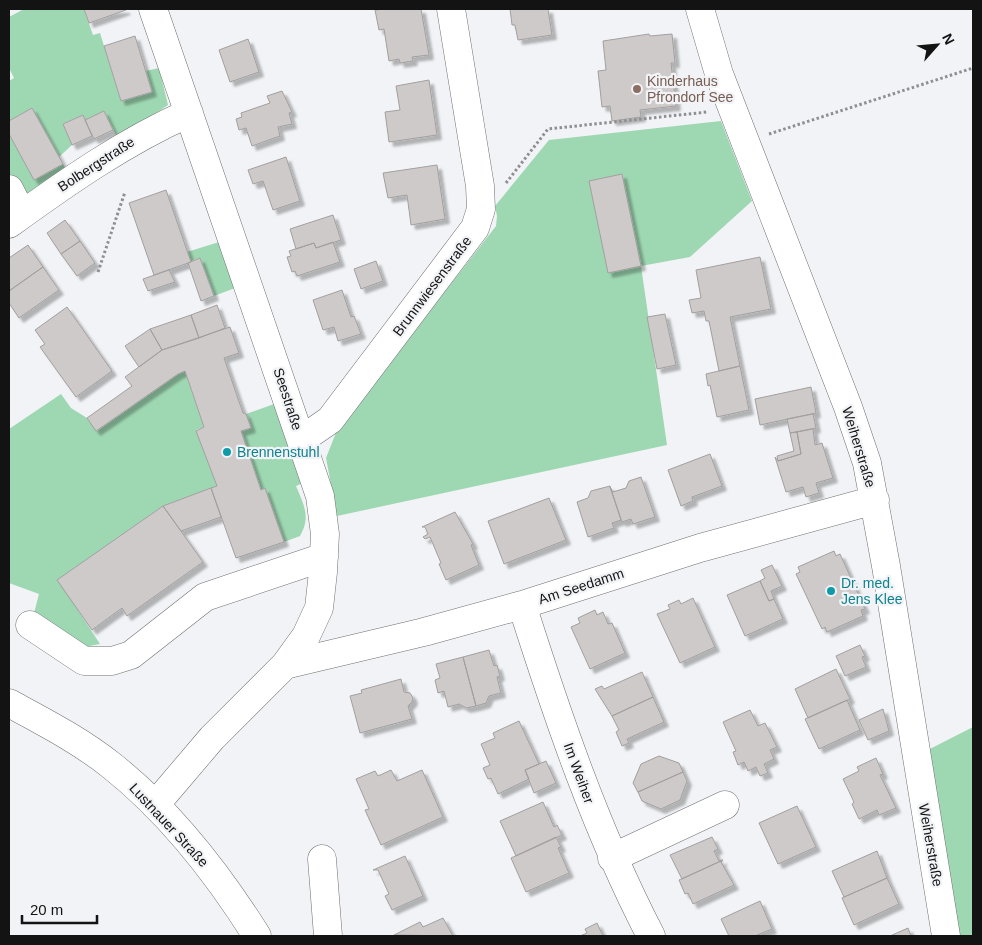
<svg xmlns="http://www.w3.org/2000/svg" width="982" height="945" font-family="Helvetica,sans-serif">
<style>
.green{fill:#9ed8b2}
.building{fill:#cecaca;stroke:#a39f9f;filter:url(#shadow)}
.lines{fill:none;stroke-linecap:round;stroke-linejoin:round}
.minor-casing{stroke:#707073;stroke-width:29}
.path{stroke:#8f8f91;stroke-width:3;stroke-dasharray:2.5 2.5;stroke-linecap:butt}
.minor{stroke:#fff;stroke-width:28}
.education-dot{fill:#8d6e63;stroke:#f2f3f6;stroke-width:2}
.culture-dot{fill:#0f9aa8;stroke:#f2f3f6;stroke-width:2}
.labels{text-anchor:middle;stroke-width:4.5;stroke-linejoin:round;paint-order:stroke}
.education-label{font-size:14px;fill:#785e54;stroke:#f2f3f6;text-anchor:start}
.street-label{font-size:14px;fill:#131314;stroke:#f2f3f6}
.culture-label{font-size:14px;fill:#0d838f;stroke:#f2f3f6;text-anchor:start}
</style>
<defs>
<filter id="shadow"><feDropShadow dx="4.5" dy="4.5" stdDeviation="1" flood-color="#0004"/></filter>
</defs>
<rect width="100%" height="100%" fill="#f2f3f6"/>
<path class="green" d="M24,9H84L93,35L100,33L121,101L152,92L146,71L159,68L168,105L118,139L104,111L85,120L83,115L63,124L72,145L59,157L32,108L9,121V81L14,78L9,68V17Z
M721,121L752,201L690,257L641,266L667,445L337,516L326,458L337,430L496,226L497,216L495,206L549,140Z
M9,134L34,180L63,164L69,176L26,199L9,178Z
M219,242L235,288L214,296L200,258L191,261L187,252Z
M185,371L204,427L196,430L217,486L163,506L58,580L100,644L84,647L33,617L39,594L9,583V429L61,394L71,408L87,418L97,431L178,374Z
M274,404L303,483L296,486C304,505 311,517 300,536L284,542L265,489L261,490L241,431L251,428L246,414Z
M973,727V936H946L916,756Z"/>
<path class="building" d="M84,9H125L126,10L89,23Z
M384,9H421L429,55L412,57L413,61L400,63L399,59L389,61L384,29L379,30L375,10Z
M510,9H548L552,35L518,40L515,25H512Z
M649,34L650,36L672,34L675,63H671L676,106L640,110L641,117L612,121L610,106L602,107L598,71L606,70L603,41Z
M135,36L152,92L121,101L104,46Z
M248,39L259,72L230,82L219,50Z
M429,80L437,135L389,142L385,112L400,110L396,86Z
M282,91L292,112L289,113L292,124L278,127L280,136L252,146L246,128L239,130L236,119L242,117L241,113L270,103L267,96Z
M32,108L63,164L34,180L9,134V121Z
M104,111L113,130L94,139L85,120Z
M83,115L92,136L72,145L63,124Z
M286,157L300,201L273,210L263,181L253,184L248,170Z
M437,165L445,219L411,225L407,195L388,198L383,173Z
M622,174L641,266L608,273L589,181Z
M166,190L191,262L154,275L129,203Z
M333,215L341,240L316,248L314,243L296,249L290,229Z
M65,220L80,241L61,254L47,233Z
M80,241L95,263L77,276L61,254Z
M333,242L340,262L297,276L295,271L292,272L287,257L291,256L289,251L314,243L316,248Z
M28,245L43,267L9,291V258Z
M760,257L771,309L730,317L740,366L719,371L709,321H706L704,311L692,313L689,300L701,298L696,270Z
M200,258L214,296L201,301L188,263Z
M376,261L383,281L361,289L354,269Z
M43,267L59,290L19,318L9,303V291Z
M169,270L175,282L148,291L143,279Z
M342,290L351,317L354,316L361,334L338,341L334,327L323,330L313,300Z
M217,305L225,328L199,338L191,315Z
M67,307L112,371L76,397L40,347L45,344L35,330Z
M665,314L676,365L657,369L647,317Z
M191,315L199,338L162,350L150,329Z
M230,327L239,353L224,358L243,413L246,414L251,428L241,431L261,490L265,488L284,542L236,558L211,488L217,486L196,431L204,427L185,371L178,374L96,431L87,418L132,386L125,377L162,350Z
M150,329L162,350L139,367L125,346Z
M740,366L749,410L717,417L710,385L708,386L706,374Z
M811,387L816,413L760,425L755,399Z
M813,414L816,428L790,433L787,419Z
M813,429L815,445L822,443L833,478L816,483L819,493L806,497L803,487L786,492L775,457L778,461L801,454L797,432Z
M797,432L801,454L778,461L777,456L794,451L790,433Z
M710,454L722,486L692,497L693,501L681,506L668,470Z
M641,477L655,517L633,524L631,519L622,522L610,487L613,492L626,488L629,481Z
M610,486L621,520L612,523L614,528L588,537L577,502L588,498L591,491Z
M211,488L221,517L181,531L163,506Z
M549,498L566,540L504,564L488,521Z
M163,506L203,562L127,616L122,608L92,630L57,580Z
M455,512L473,544L471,545L479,565L446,580L439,564L441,563L430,537L425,539L423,537L428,534L425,527H422Z
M834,551L836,556L840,554L865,609L861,610L863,616L827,632L825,627L822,629L796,574L800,572L798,567Z
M772,565L782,586L771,591L774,599L769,601L760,581L765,578L761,570Z
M760,581L769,601L774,599L783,619L745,636L727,595Z
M693,598L715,647L680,663L657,614L670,609L668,605L679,600L681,604Z
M595,610L597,615L603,612L608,624L612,623L625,653L590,669L571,627L580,623L578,618Z
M860,645L865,656L862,657L866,667L845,676L836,656Z
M489,650L494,666L497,665L500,676L497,677L501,693L489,696L486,703L476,706L463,657Z
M463,657L476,706L466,708L459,704L448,707L444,691L438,693L435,680L440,678L436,664Z
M836,669L850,699L808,718L795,689Z
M642,672L653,697L612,716L595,689L602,686L604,689Z
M401,679L404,692L410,693L413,698L412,702L408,706L412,719L360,733L350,696L362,693L361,690Z
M653,697L664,722L627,739L629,743L622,746L616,732L619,730L612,716Z
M847,700L860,730L819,749L805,719Z
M883,709L889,731L868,740L859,720Z
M750,710L758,726L765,723L777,747L770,750L774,759L764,764L768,773L760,776L756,767L748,771L744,762L738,765L733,752L736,751L723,722Z
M519,721L539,764L525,770L529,779L498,794L491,778L488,779L483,768L490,765L481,744L495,738L493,733Z
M659,756L679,763L683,772L638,792L633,783L641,764Z
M876,758L883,774L880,775L896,808L879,815L877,810L859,819L852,804L854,802L843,779L859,771L857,767Z
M546,761L556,783L534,793L525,770Z
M391,770L397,781L422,770L443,817L381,845L365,810L369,809L356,779L375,771L378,776Z
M683,772L687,781L680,800L661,809L642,801L638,792Z
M543,802L554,827L557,825L562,835L516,856L500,821Z
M797,806L816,847L778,864L759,823Z
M556,837L561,847L558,848L569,873L526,892L511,858Z
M712,837L718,849L714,851L719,861L723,860L682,879L670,855Z
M877,851L887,878L844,897L832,871Z
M405,856L423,896L392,910L385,896L389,894L378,870H373Z
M723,860L721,862L734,885L693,904L688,893L685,894L679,880Z
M887,878L899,904L854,925L842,898Z
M760,901L772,929L755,936H729L721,919Z
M443,918L453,936L394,935L420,922L423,927Z
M597,923L603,936H580L587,933L585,929Z
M908,928L911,936H890Z"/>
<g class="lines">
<defs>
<path id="minor" d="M153,9L320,496L325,534L323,572L319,608L306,636L285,665L212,738L155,805
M700,9L719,74L848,407L867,463L886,566L946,936
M9,189L22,214
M9,224C67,182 124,142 189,113
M301,440L330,420L475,228L481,209L480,186L451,9
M522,605C558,718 596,830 651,936
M30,625L84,661H112L131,655L205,597L324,557
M285,665L424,632L522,605L700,548L875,500
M9,703C44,722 81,741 112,766C170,812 218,874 257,936
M612,858L725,805
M322,859L328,936"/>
</defs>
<use href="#minor" class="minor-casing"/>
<path class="path" d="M769,134L973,68
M506,183L548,129L707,112
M98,272L125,192"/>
<use href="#minor" class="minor"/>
</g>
<circle class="education-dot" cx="637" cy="89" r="5"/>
<g class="culture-dot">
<circle cx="227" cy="452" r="5"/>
<circle cx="831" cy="591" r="5"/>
</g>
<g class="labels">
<g class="education-label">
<text x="647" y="86">Kinderhaus<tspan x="647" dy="16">Pfrondorf See</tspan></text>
</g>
<g class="street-label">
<text transform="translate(96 164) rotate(-33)" y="5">Bolbergstraße</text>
<text transform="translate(432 286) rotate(-53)" y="5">Brunnwiesenstraße</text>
<text transform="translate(288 399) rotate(72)" y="5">Seestraße</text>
<text transform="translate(859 447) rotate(73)" y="5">Weiherstraße</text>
<text transform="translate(581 586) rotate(-18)" y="5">Am Seedamm</text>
<text transform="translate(579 773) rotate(70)" y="5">Im Weiher</text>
<text transform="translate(169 825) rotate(47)" y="5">Lustnauer Straße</text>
<text transform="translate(931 845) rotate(80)" y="5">Weiherstraße</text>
</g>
<g class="culture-label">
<text x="237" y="457">Brennenstuhl</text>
<text x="841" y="588">Dr. med.<tspan x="841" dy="16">Jens Klee</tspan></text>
</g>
</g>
<rect width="982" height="945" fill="none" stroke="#131314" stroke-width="20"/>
<g transform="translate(937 45) rotate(63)" stroke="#f2f3f6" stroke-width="4" paint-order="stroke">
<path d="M0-4L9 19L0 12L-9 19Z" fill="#131314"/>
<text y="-8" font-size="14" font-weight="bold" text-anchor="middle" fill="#131314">N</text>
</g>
<path d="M22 915v8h75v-8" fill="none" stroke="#131314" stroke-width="2.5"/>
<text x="30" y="915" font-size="15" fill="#131314" stroke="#f2f3f6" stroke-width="4" paint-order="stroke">20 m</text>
</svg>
